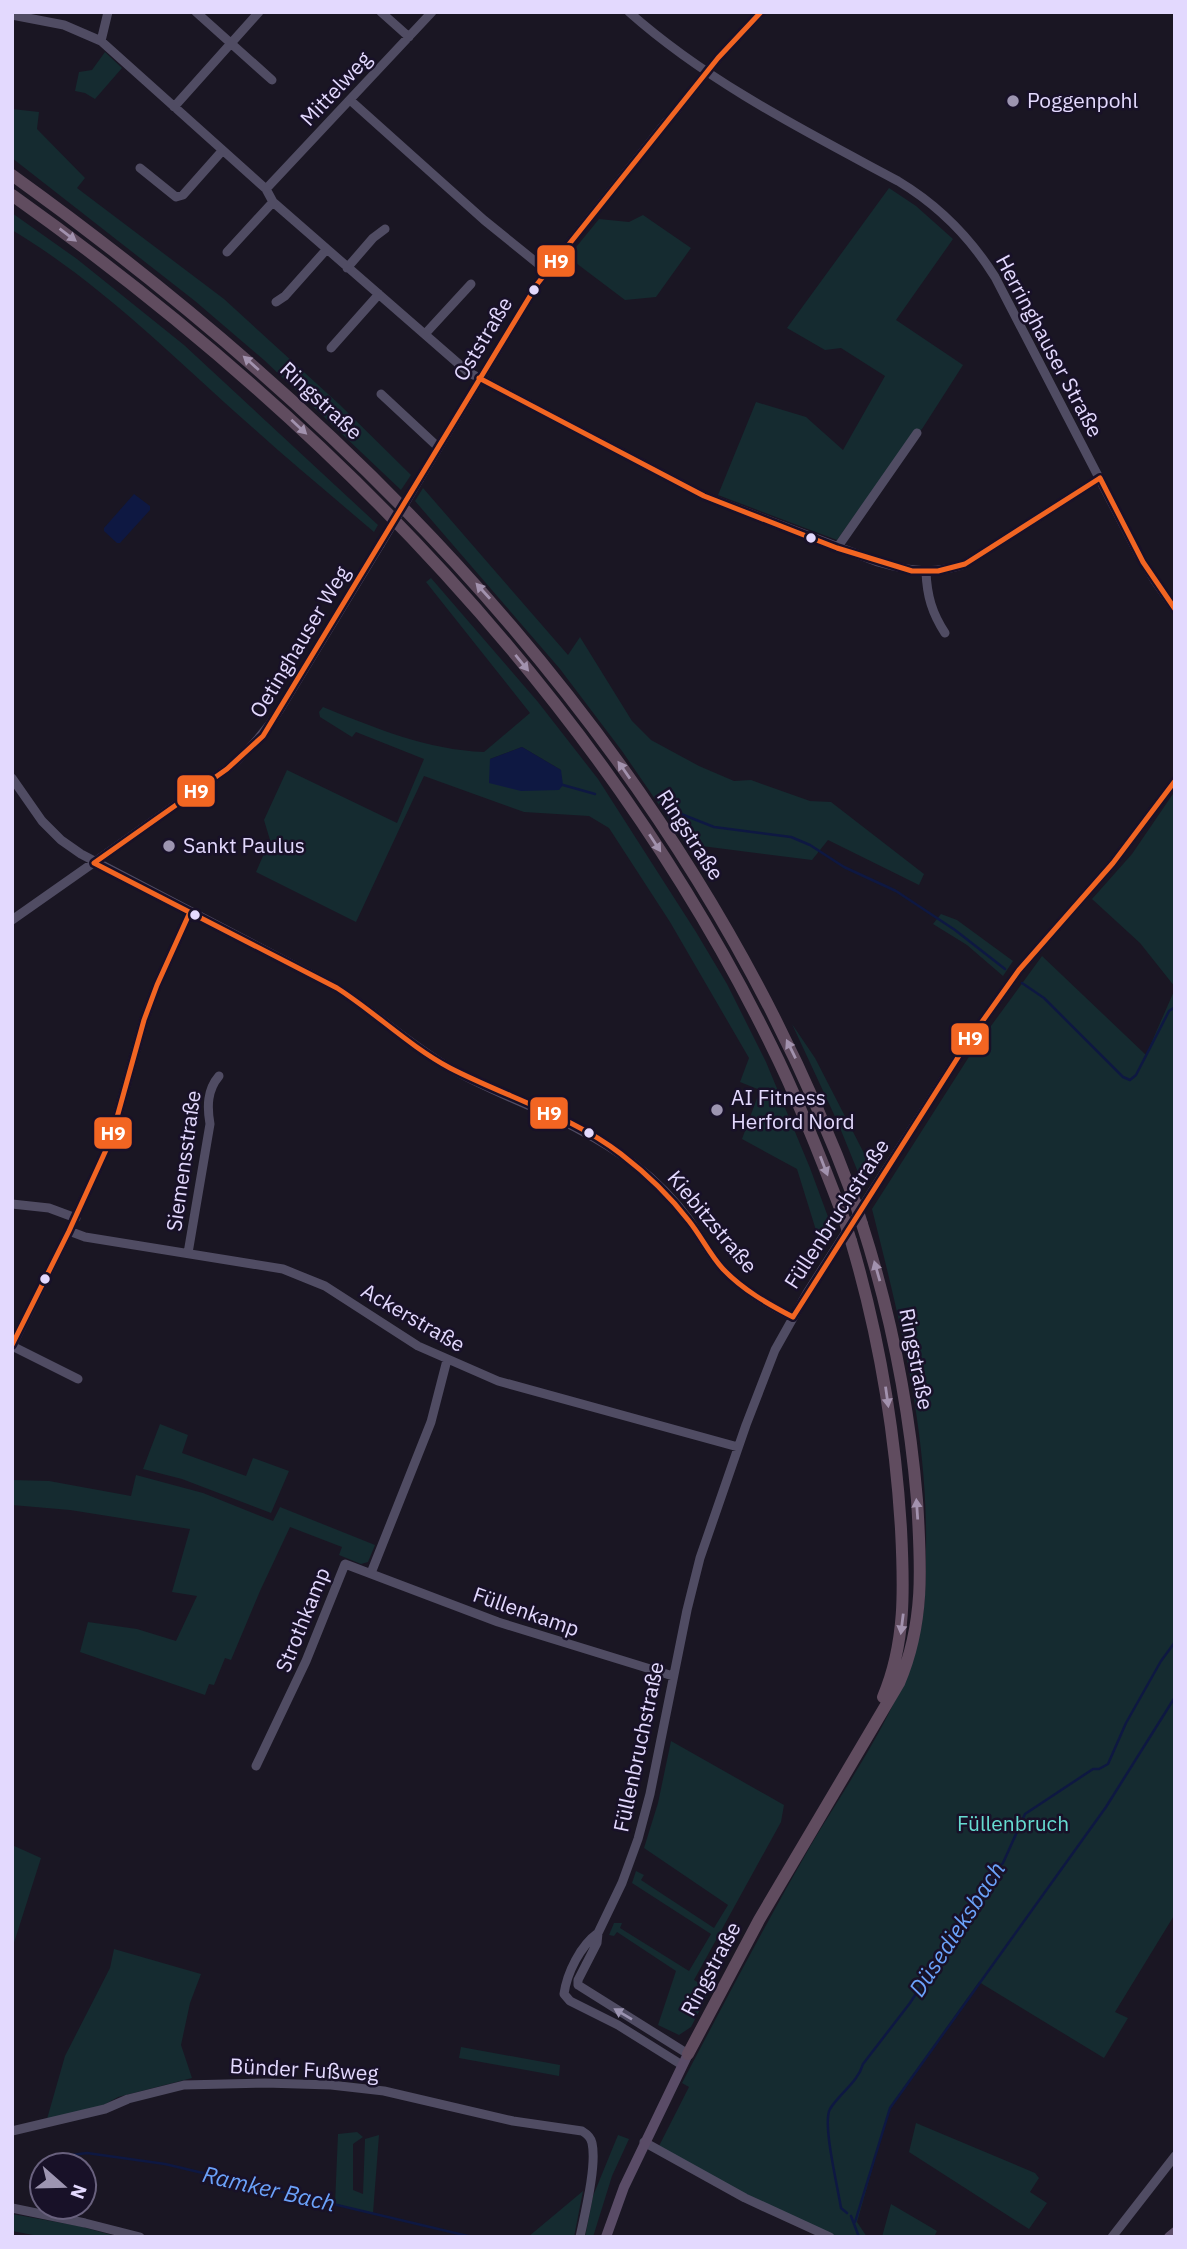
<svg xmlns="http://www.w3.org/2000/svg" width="1187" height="2249" font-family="'IBM Plex Sans',sans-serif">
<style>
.green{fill:#152b30;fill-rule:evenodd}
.water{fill:#0e1842}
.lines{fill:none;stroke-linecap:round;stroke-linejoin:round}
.stream{stroke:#0e1842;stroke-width:2.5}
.minor{stroke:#504c63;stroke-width:9}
.major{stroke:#5a4c67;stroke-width:10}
.highway{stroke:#604c5f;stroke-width:12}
.minor-bridge{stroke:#504c63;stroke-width:9}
.highway-bridge{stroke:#604c5f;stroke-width:12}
.bus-1-casing{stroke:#181128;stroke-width:10}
.bus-1{stroke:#f26522;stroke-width:5}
.oneway{fill:#a292ae}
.oneway2{fill:#9a92b0}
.poi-dot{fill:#9d95b1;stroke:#181128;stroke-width:2.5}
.bus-dot{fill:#e3d9fe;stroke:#181128;stroke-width:2.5}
.labels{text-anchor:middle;stroke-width:5;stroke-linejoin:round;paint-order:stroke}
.street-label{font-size:21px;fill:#e3d9fe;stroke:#181128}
.poi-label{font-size:21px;fill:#e3d9fe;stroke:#181128;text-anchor:start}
.park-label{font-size:21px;fill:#66dcd1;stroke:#181128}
.water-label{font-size:23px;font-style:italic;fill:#6ba2fa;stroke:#181128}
.line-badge{stroke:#181128;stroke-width:2.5}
.badge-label{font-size:19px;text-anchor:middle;font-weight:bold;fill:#fff}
</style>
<rect width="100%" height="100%" fill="#1a1623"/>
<path class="green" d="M105,52L122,68L95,99L85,93L75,91L79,72L92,70Z
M12,109L39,112L37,129L85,178L77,188L224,299L339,404L411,475L401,490L264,360L195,301L12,158Z
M889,188L916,206L953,239L896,320L963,365L922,429L910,438L837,540L718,495L756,402L806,417L843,450L885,376L841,348L825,350L787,328Z
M12,213L77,259L184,345L378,525L374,532C333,497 292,463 252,427C175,359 101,283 12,230Z
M643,215L691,248L656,297L625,300L568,257L599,219L629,222Z
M423,488L568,655L580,637L632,721L651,740L699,766L734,781L751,780L810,801L831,802L924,874L919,885L828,840L812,860L686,844L622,751L560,669L415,501Z
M431,578L538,702L598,779L696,932L727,984L766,1062L810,1168L834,1233L819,1240L797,1169L742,1139L760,1090L740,1082L749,1058L670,922L609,828L589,816L524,812L424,776L356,922L256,872L270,840L264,820L287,770L397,823L424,759L356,732L352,737L320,717L319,712L323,707C375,728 428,750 484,752L530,713L426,582ZM522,747L561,770L490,759Z
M1175,791V987L1140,943L1092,899L1132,854Z
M941,914L957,920L1013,961L1003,976L967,945L933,924Z
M1042,956L1146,1055L1175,989V1914L1115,2012L1128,2018L1104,2058L979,1982L890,2107L857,2222L867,2237H835L746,2195L659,2146L689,2087L682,2083C724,2003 766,1923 811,1845C849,1781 903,1705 920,1633C926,1606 926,1577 926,1549C928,1433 900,1320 872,1209L972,1052Z
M792,1024L815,1058L869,1163L875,1168L864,1187L838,1123Z
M160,1424L188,1435L182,1453L246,1476L253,1458L289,1471L271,1513L182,1479L143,1469Z
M136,1475L203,1493L273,1521L280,1507L375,1545L368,1562L361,1564L339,1555L342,1547L290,1527L260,1591L231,1660L225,1658L214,1685L209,1684L205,1695L80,1652L88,1622L137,1629L176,1641L197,1596L172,1592L190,1529L70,1510L12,1505V1480L49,1481L131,1496Z
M671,1741L784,1805L781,1822L694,1980L710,1990L691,2027L679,2035L658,2025L676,1971L617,1932L614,1936L609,1935L614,1923H622L620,1928L689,1971L711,1934L632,1883L636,1871L644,1875L641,1880L714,1928L728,1905L644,1848L658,1803Z
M12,1845L41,1858L12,1949Z
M114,1949L201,1974L190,2003L181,2045L192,2078L118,2097L102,2106L47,2119L65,2056L110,1968Z
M461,2047L560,2065L559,2076L459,2058Z
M916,2123L1035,2173L1039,2178L1030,2192L1047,2203L1029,2229L909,2152Z
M357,2132L363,2137L353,2144V2190L363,2194L365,2139L379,2135L373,2213L335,2204L338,2134Z
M618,2135L629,2139L612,2176L593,2237H585L593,2196Z
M583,2191L574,2237H528Z
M891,2204L937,2231L934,2237H882Z
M12,2214L79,2226L119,2237H44L12,2231Z"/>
<path class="water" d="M134,494L150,506V510L120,543H117L104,531V528Z
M522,747L561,770L563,785L559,790L521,791L489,783L490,759Z"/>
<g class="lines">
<path class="stream" d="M563,785L595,794
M671,810L714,827L791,837L810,845L844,867L896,891L955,930L1005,969
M1022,983L1044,998L1123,1077L1130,1080L1136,1075L1169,1011L1175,1007
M64,2156L87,2153L165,2164L472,2237
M847,2213L841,2208C838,2188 822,2123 830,2109C840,2093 858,2082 863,2064L910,2003L986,1886L992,1882L993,1874L1003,1863L1025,1814L1093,1769H1099L1108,1764L1126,1723L1161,1661L1175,1642
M851,2216L859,2237
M855,2222L890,2108L1106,1807L1175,1697"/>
<path class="minor" d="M196,12L272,80
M381,12L409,37
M629,12C709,83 805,131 898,181C938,205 970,237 995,277L1139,555L1155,581L1175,609
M12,15L64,25L101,41L266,189L273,202L468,372L704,496L878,562C909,571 934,575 965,564L1100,478
M101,41L108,12
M350,100L484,220L547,271
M174,107L259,12
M671,117L718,58L761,12
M140,168L176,197L183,195L222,151
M266,189L432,12
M227,252L273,202
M347,268L373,238L385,229
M276,302L285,296L326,250
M425,334L471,284
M331,348L379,294
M381,394L438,447
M419,480L538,283L667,121
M837,548L917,433
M926,572C927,596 932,613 945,633
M12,778L42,821L61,840L81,854L337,988C376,1013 410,1045 450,1068C511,1102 579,1121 634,1164C655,1180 674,1199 690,1221C701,1237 709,1254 723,1269C743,1290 767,1304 793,1317
M12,920L227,769C249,751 265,733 280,709L380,545
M12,1204L49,1208L76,1218
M69,1231L85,1237L283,1269L325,1286L418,1346L498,1381L738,1447
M188,1253L210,1124C207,1107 207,1090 219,1076
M12,1346L69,1231L111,1139L144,1020L157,985L190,912
M12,1346L78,1379
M371,1573L431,1422L447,1360
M256,1766L306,1661L345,1564L498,1622L673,1676
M598,1933C580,1946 567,1973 564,1994L570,2001L618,2025L682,2065
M578,1985V1980L597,1943L598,1933L622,1883L638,1839L650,1794L687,1610L700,1558L746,1425L775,1350L807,1293L969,1040L1019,970L1113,863L1175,781
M578,1985L688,2054
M12,2131L105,2109L128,2099L184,2085L265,2083L331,2085L384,2091L513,2121L582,2131C587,2134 591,2137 592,2143C597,2165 585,2213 580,2237
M644,2142L745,2198L830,2237
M12,2208L85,2223L140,2237
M1112,2237L1175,2156"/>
<path class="major" d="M606,2237L624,2187L688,2054
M1169,2237L1175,2232"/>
<path class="highway" d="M12,175C379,439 696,772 855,1202
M12,195C323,416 601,699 771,1045C799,1101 822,1160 844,1219
M851,1241C879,1335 895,1431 901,1529C904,1587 906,1643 883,1697
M688,2054L759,1920L899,1683C925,1623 921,1564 917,1500C909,1405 891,1314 862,1224"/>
<path class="minor-bridge" d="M380,545L419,480"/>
<path class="highway-bridge" d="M855,1202L862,1224
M844,1219L851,1241"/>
<defs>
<path id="bus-1" d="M761,12L718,58L538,283L263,736L227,769L94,863L337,988C376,1013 409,1046 450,1068C504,1096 574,1117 621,1154C647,1174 669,1195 689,1221C701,1236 710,1255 723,1269C743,1290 768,1304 793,1317
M479,378L704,496L837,548L912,571H938L965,564L1100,478
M1100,478L1143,562L1175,609
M793,1317L969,1040L1019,970L1113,863L1175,781
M12,1345L69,1231L111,1139L144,1020L157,985L190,912"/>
</defs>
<use href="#bus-1" class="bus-1-casing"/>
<use href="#bus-1" class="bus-1"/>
</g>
<defs><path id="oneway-solid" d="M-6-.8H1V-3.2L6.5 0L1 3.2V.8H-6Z" transform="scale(1.75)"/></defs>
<g class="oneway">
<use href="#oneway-solid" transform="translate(68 235) rotate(37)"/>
<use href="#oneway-solid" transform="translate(251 363) rotate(-138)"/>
<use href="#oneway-solid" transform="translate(299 427) rotate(43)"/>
<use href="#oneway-solid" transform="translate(483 591) rotate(-132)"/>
<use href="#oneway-solid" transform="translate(522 663) rotate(51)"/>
<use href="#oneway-solid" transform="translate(624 770) rotate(-125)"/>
<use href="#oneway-solid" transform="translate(655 843) rotate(57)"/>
<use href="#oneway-solid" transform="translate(791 1049) rotate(-116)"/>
<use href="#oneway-solid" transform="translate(824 1166) rotate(69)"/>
<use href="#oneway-solid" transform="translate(877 1271) rotate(-106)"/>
<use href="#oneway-solid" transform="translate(887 1397) rotate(82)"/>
<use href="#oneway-solid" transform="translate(917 1509) rotate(-94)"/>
<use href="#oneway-solid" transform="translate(902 1624) rotate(97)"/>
</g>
<use class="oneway2" href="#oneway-solid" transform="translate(623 2014) rotate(-149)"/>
<g class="poi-dot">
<circle cx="1013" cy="101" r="7"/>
<circle cx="169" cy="846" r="7"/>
<circle cx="717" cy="1110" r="7"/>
</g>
<g class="bus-dot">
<circle cx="534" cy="290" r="6"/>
<circle cx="811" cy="538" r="6"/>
<circle cx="195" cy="915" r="6"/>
<circle cx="589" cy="1133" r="6"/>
<circle cx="45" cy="1279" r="6"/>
</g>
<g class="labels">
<g class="street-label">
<text transform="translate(336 89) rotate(-47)" y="7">Mittelweg</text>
<text transform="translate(483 339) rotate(-59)" y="7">Oststraße</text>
<text transform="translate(1049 346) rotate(62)" y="7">Herringhauser Straße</text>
<text transform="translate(321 401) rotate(43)" y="7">Ringstraße</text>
<text transform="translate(300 642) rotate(-59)" y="7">Oetinghauser Weg</text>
<text transform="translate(690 835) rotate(57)" y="7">Ringstraße</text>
<text transform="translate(184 1161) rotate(-82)" y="7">Siemensstraße</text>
<text transform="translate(837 1214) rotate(-57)" y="7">Füllenbruchstraße</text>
<text transform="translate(712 1222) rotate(50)" y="7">Kiebitzstraße</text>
<text transform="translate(413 1318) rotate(30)" y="7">Ackerstraße</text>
<text transform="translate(916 1359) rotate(79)" y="7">Ringstraße</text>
<text transform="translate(526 1612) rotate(19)" y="7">Füllenkamp</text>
<text transform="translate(303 1620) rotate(-68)" y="7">Strothkamp</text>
<text transform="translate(639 1747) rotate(-78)" y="7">Füllenbruchstraße</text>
<text transform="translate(711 1969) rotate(-62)" y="7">Ringstraße</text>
<text transform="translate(304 2070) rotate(3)" y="7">Bünder Fußweg</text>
</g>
<g class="poi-label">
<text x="1027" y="108">Poggenpohl</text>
<text x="183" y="853">Sankt Paulus</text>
<text x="731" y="1105">AI Fitness<tspan x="731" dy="24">Herford Nord</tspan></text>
</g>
<g class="park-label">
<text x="1013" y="1831">Füllenbruch</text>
</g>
<g class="water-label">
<text transform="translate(957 1929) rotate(-57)" y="8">Düsedieksbach</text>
<text transform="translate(269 2189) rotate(13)" y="8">Ramker Bach</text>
</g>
</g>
<g class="line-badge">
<rect x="536" y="244" width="40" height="34" rx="7" fill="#f26522"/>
<rect x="176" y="774" width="40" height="34" rx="7" fill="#f26522"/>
<rect x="950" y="1022" width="40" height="34" rx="7" fill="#f26522"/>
<rect x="529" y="1096" width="40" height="34" rx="7" fill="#f26522"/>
<rect x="93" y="1116" width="40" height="34" rx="7" fill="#f26522"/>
</g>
<g class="badge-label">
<text x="556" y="268">H9</text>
<text x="196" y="798">H9</text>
<text x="970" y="1045">H9</text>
<text x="549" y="1120">H9</text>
<text x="113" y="1140">H9</text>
</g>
<rect width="1187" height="2249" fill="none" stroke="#e3d9fe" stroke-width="28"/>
<g transform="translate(63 2186) rotate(110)"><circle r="33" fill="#181128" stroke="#69617e" stroke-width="2"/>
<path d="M0-5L12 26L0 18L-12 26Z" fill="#9d95b1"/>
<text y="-10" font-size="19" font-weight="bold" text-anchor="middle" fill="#e3d9fe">N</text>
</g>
</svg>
